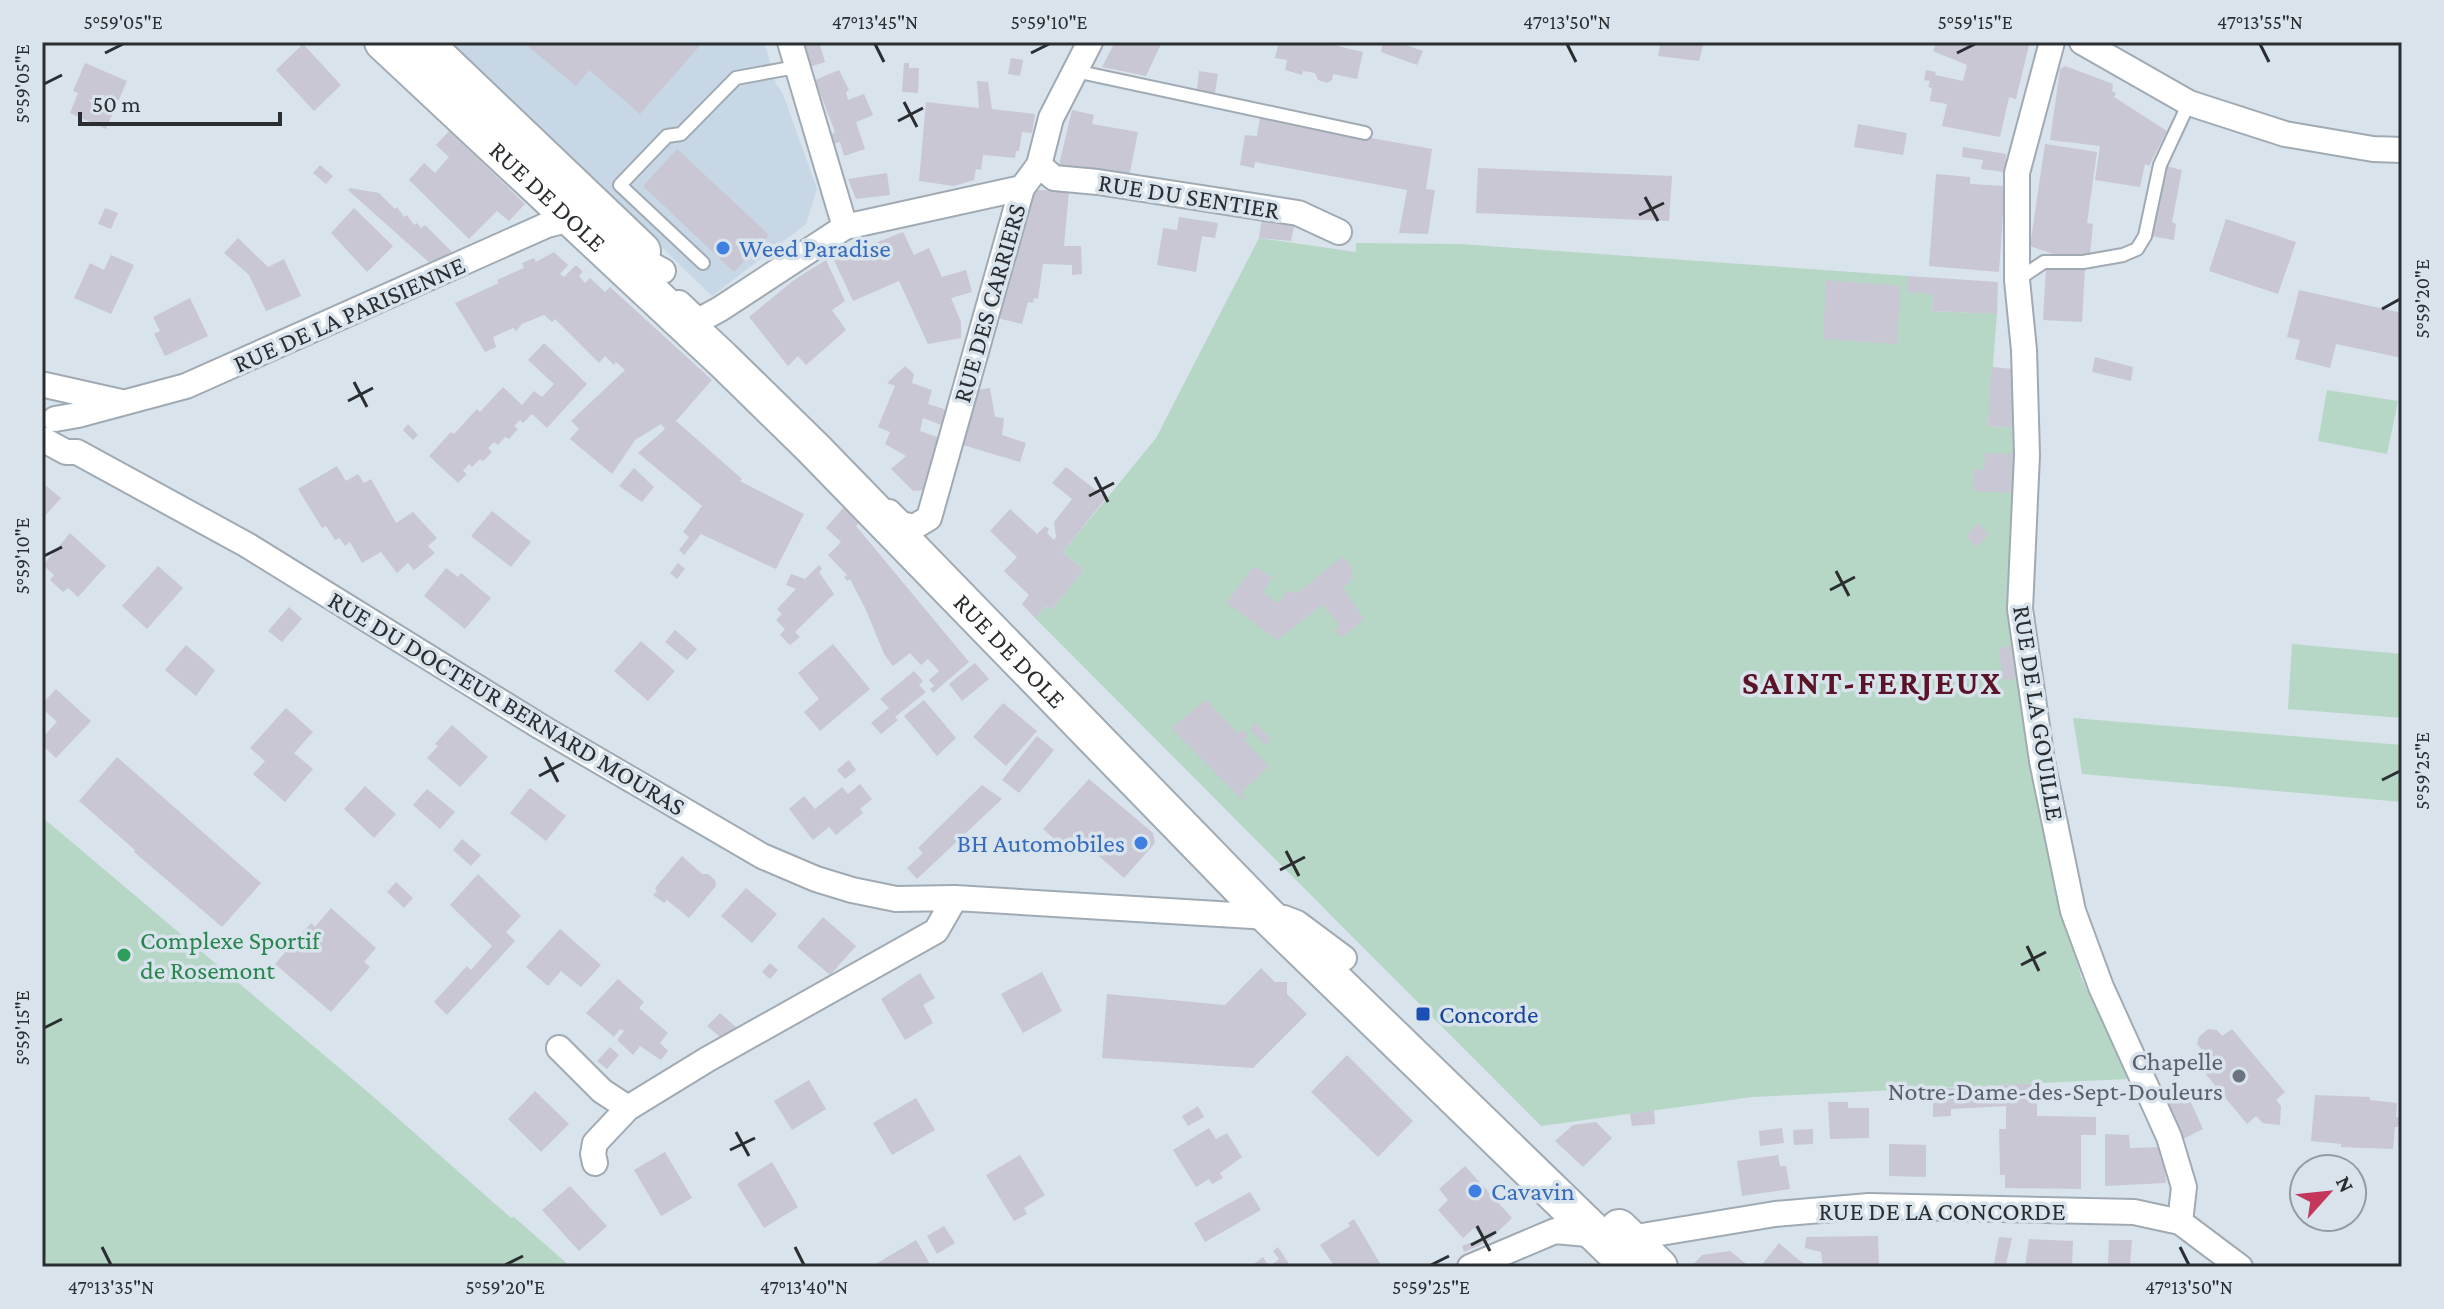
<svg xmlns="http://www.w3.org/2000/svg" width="2444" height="1309" font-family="'Crimson Pro',serif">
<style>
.built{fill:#c7d7e5}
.green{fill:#b7d7c6}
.building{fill:#c8c7d3}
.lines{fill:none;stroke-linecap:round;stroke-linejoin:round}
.lane-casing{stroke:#a0aab3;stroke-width:16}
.street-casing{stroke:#a0aab3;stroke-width:28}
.secondary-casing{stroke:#a0aab3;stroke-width:40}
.lane{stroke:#fff;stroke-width:12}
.street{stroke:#fff;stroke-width:24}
.secondary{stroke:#fff;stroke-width:36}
.ticks{fill:none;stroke:#2a2e31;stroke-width:3}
.shop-dot{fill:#3f7fe0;stroke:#d9e3ec;stroke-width:3}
.leisure-dot{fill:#2e9e5b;stroke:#d9e3ec;stroke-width:3}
.transit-dot{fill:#1a4fb4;stroke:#d9e3ec;stroke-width:3}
.worship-dot{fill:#6b7280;stroke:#d9e3ec;stroke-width:3}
.labels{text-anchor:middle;stroke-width:7;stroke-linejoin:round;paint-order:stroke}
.street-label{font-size:26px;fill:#2a2e31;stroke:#d9e3ec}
.shop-label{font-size:26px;fill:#366cbe;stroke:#d9e3ec;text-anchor:start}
.leisure-label{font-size:26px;fill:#27864d;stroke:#d9e3ec;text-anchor:start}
.transit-label{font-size:26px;fill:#164399;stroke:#d9e3ec;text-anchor:start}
.worship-label{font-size:26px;fill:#5b616d;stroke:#d9e3ec;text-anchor:end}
.district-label{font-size:34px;font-weight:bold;letter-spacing:2px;fill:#591427;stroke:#d9e3ec}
.neatline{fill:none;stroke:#2a2e31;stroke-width:3}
.ticks-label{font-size:20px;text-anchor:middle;fill:#2a2e31}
</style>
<rect width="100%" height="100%" fill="#d9e3ec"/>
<path class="built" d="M450,42H760L766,48L776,84L783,94L817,189L806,224L712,296Z"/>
<path class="green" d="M1259,238L1356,252V243L1461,244L1908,276L1933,294L1932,311L1997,314L1988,426L2018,428L2046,840L2081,977L2128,1079L1752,1097L1541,1126L1035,618L1046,606L1051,610L1084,570L1063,552L1156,438Z
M2327,390L2398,401L2387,454L2318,441Z
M2292,644L2402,654V718L2288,709Z
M2073,718L2402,745V802L2082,774Z
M42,817L369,1093L511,1218L514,1217L571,1267H42Z"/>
<path class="building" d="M523,42H703L640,114L589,70L576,86Z
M798,42H819L825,62L806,68Z
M1115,42H1162L1146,76L1102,67Z
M1279,42H1321L1363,52L1357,79L1333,74L1332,80L1327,83L1318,80L1315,73L1303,71L1302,75L1285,70L1287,60L1275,58Z
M1383,42H1397L1423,51L1417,65L1381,52Z
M1649,42H1704L1699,61L1658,56L1660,46Z
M1937,42H2019L2029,45L2016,99L2009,97L2000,137L1942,126L1947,104L1930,101L1932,88L1928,87L1930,81L1924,80L1926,70L1936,72L1935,75L1963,81L1967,65L1933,51Z
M303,44L341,85L314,111L276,70Z
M1011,58L1023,60L1020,76L1008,74Z
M85,63L127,81L106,129L70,113L78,93L73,91Z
M904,63H909V68H919L918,93L902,92Z
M2065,66L2113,84L2112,91L2116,93L2114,97L2167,131L2149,166L2145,164L2140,187L2095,180L2100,146L2050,140L2060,69Z
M839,70L849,90L846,92L848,100L864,94L873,115L856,122L865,149L844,156L840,142L834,144L830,135L835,132L815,80Z
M1199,71L1218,74L1215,93L1197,90Z
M977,81L988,82L992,109L1035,114L1032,133L1022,132L1019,151H1016L1015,158L983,155L981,170L976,169L974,180L954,186L919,181L926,102L979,108Z
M1072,110L1094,115L1092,124L1138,132L1129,177L1059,165Z
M1260,118L1432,149L1426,189L1435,190L1428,234L1399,233L1407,190L1255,162L1254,168L1240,165L1245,135L1257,136Z
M1858,124L1907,133L1903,155L1854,147Z
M449,131L525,204L509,221L497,211L469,239L409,180L424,163L435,173L449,157L436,145Z
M2045,144L2097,152L2087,223L2093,224L2090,255H2056L2030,246Z
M1963,147L2006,154L2005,172L1981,169L1983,160L1962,157Z
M677,149L769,235L734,272L643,186Z
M320,165L333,176L326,184L313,173Z
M2166,166L2182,170L2172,222L2176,224L2174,240L2151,236Z
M1478,168L1672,176L1669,221L1476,213Z
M887,173L890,195L856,199L848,179Z
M1936,174L1970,177V184L2005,186L1999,272L1929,266Z
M350,188L379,193L395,209L397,207L404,217L407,215L414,225L417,223L421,228L425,225L455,255L433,266L348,190Z
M1035,190L1069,191L1064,246H1081L1082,274L1072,275V265L1043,264L1038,299L1034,298L1033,303L1028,302L1022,324L997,318Z
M105,208L118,213L111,229L98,224Z
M354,208L393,246L367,272L331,233Z
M1179,217L1218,223L1215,238L1202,236L1196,272L1157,265L1163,228L1177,230Z
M1262,217L1295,222L1291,241L1259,238Z
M2226,219L2296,242L2278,294L2209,271Z
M903,232L914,255L929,248L942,277L966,270L972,292L951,298L961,322V338L928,344L899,281L853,301L832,256L854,248L855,251Z
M238,238L268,267L284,259L301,296L266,311L249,275L224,253Z
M554,252L568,265L560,274L564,277L576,265L583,272L579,276L585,283L590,278L605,292L610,287L712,380L676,421L742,479L740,481L804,514L776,569L701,534L684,555L679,550L689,537L683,532L702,506L638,453L665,429L661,424L635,440L612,474L570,439L579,429L571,421L625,370L616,362L614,365L605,356L599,363L555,319L552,322L544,315L522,324L516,331L513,328L493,337L496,347L485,352L455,303L499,283L497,280L524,268L522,263L534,258L536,262Z
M111,255L134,265L111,314L74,298L90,263L104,270Z
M826,260L845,301L832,310L846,330L806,365L798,356L788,366L749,317L794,280Z
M2085,268L2082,322L2043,320L2046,269Z
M1908,276L1998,282L1997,314L1932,311L1933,294L1907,292Z
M1826,280L1900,286L1897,344L1823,339Z
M2299,290L2402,313V358L2336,344L2330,368L2295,359L2300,340L2287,337Z
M190,298L208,336L165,356L154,334L160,331L153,317Z
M544,343L587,384L547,428L532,414L523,423L520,420L514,426L518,429L509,439L505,437L498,445L494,442L488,448L492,452L483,461L480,459L472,467L469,464L463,471L467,474L458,483L429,456L451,432L454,434L477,409L480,412L503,387L522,405L534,391L542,397L554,384L528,360Z
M2095,357L2133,367L2131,381L2092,372Z
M905,366L914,374L912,383L932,390L928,404L950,411L944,426L923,418L920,431L940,438L924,490L913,491L891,469L906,456L885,444L890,432L878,427L895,386L887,383Z
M1991,367L2013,369L2018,428L1988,426Z
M990,388L995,417L1004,418L1002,435L1026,443L1020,462L963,445L977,390Z
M408,424L418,435L413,440L403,430Z
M1985,453L2017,454L2016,493L1973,491L1974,469L1984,470Z
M337,466L346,481L358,474L364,483L371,479L396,523L413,512L437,538L428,546L435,553L414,570L408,563L397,573L381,552L362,563L350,542L345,546L340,538L335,540L326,526L322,528L298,489Z
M1066,467L1106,498L1063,552L1084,570L1051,610L1046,606L1035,618L1022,604L1029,595L1004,571L1017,557L990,531L1010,509L1037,534L1045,526L1049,529L1047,533L1054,540L1056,537L1054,522L1072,499L1052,483Z
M634,468L654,487L642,502L619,486Z
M46,486L61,498L42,519V491Z
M844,507L859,523L856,526L969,662L933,693L930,689L934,686L929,680L939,671L928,659L921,665L910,653L893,666L884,654L866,610L850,579L847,581L844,577L847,575L828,555L841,542L826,528Z
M492,511L531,542L511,567L471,536Z
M1978,523L1989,534L1977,547L1966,536Z
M70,533L106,566L78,597L68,588L63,592L50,580L54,575L43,565Z
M1343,556L1353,569L1350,582L1343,588L1364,619L1341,638L1335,630L1339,626L1323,604L1277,640L1226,603L1254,566L1272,577L1263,592L1278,603L1288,590L1296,594Z
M678,563L685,569L677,579L670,573Z
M819,565L822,569L819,572L834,594L795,632L800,637L790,645L780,635L785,629L776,620L782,614L777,609L796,589L786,585L791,574L805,579Z
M158,566L183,588L147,629L122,606Z
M446,568L458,577L461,573L491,598L465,629L424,596Z
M289,607L302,619L282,642L268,631Z
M675,630L697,649L687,660L665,642Z
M641,641L675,671L648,701L614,671Z
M833,644L870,689L820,731L804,712L819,699L798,673Z
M186,645L215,670L196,696L165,670Z
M2014,645L2020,678L2003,681L1999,648Z
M975,663L989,679L962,701L949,684Z
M914,671L923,681L919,685L926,692L895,717L898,720L881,734L871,723L889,708L880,699Z
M56,689L91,721L56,758L42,745V738L57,722L42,708V704Z
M924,700L956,738L937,756L904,716Z
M1206,700L1238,733L1243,730L1248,735L1244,740L1269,766L1241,793L1245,797L1242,800L1171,728Z
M1003,703L1037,731L1006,766L973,737Z
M286,708L313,732L294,753L313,769L285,802L253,774L265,761L250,748Z
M1255,723L1271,739L1265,745L1250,729Z
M452,725L488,757L460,787L427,758L438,746L435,744Z
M1037,736L1054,750L1019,793L1002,780Z
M117,757L261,883L222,927L134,852L135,850L79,801Z
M849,760L856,770L845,779L837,770Z
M1089,779L1153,833L1155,843L1124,878L1092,850L1089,853L1079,845L1081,841L1076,837L1073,841L1069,838L1062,846L1043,829Z
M860,784L872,799L860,809L863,813L836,835L829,827L813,840L789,809L804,796L815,809L842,787L848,794Z
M982,785L1002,799L917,879L907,868L923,853L918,848Z
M365,786L396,814L374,838L344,809Z
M530,788L566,816L546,841L510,813Z
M427,789L455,812L440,829L413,805Z
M462,839L481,855L471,866L453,850Z
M682,856L702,874H708L715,880L716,886L689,918L667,900L664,903L653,895L657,891L655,888Z
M478,874L521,916L506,932L515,941L447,1015L434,1002L467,966L471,970L492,946L450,905Z
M396,882L413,898L404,908L387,892Z
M746,888L777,914L752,943L721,916Z
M331,908L376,948L364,962L370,967L331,1012L275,964L311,923L315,927Z
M823,917L856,946L830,975L797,947Z
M560,929L601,965L581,987L561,971L548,986L526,967Z
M770,963L778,970L770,979L762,972Z
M1261,968L1275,982H1287V994L1307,1014L1253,1068L1102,1058L1107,994L1225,1005Z
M1042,972L1062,1011L1023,1033L1001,994Z
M920,973L935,998L923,1005L933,1023L905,1040L881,999Z
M618,979L644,1002L639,1008L668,1033L660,1043L668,1051L661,1060L640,1046L633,1055L617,1040L624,1031L620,1029L614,1037L586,1013Z
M720,1013L736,1027L724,1040L707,1026Z
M2208,1029L2217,1030L2222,1036L2232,1029L2285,1092L2276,1100L2281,1106L2280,1125L2263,1123L2256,1116L2247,1124L2194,1060L2204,1052L2197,1044L2199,1037Z
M610,1047L619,1055L607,1069L597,1061Z
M1347,1055L1413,1121L1378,1157L1311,1092Z
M809,1080L826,1109L792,1130L774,1101Z
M2037,1083V1116L2096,1117V1135H2081V1189L2005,1188V1175H2000L1999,1129H2006V1106L1951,1109V1116L1933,1117V1089Z
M535,1091L569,1124L541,1152L508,1119Z
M2186,1092L2203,1129L2183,1139L2166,1102Z
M2315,1095L2370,1097V1100L2397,1103L2396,1117H2402V1127H2395L2393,1149L2341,1147V1144L2311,1141Z
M916,1098L935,1130L892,1155L873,1123Z
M1828,1102H1848V1108H1869V1138L1830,1139Z
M1198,1106L1204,1117L1188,1126L1182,1116Z
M1654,1110L1655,1124L1632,1126L1630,1114Z
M1596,1122L1612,1138L1583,1167L1555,1141L1573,1125Z
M1209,1128L1216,1139L1227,1133L1242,1157L1220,1173L1223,1178L1212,1184L1209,1179L1196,1187L1173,1150Z
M1782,1128L1784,1143L1760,1146L1759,1131Z
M1813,1129V1144L1794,1145L1793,1130Z
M2105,1134L2129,1135L2130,1148L2160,1147V1158H2164L2166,1183L2105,1186Z
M1889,1144L1926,1145V1177L1889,1176Z
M665,1152L692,1198L661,1216L634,1170Z
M1020,1155L1045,1195L1024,1208L1027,1214L1014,1221L986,1175Z
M1778,1155L1780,1166H1786L1790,1189L1742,1196L1737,1161Z
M772,1162L798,1207L764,1228L737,1184Z
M1465,1166L1512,1218L1487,1242L1464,1252L1462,1246L1483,1238L1474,1228L1463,1238L1438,1210L1448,1200L1439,1189Z
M570,1186L607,1226L579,1251L542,1210Z
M1250,1192L1261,1210L1205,1242L1194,1223Z
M1354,1219L1381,1265L1378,1267H1335L1320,1245L1350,1226L1348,1223Z
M944,1226L955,1243L937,1254L927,1236Z
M1878,1236L1879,1267H1823L1821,1252L1805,1248L1806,1237Z
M1999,1237L2012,1238L2006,1265L1994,1264Z
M2029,1239L2073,1241L2072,1267H2025Z
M916,1240L930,1264L925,1267H875L874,1265Z
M2109,1240H2132L2130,1266H2108Z
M1779,1243L1795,1257L1809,1267H1760Z
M1278,1247L1291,1267H1250L1263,1257L1269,1267L1279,1259L1273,1251Z
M1730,1251L1750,1267H1691L1702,1255Z"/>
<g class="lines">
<defs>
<path id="lane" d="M1075,71L1365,133
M703,263L620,185L667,136L681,134L736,78L796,67
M2017,280L2044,262H2083L2123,255L2137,249L2145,236L2160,165L2189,103"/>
<path id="street" d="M790,42L845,227
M2052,42L2017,173V280L2024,350L2027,455L2020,609L2042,761L2073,911L2101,987L2169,1137L2184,1187L2180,1222
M2082,42L2189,103L2285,134L2373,149L2402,150
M1039,165L1054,178L1098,182L1298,213L1339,232
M623,249L663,271
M679,303L698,321L720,309L845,227L1022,188
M45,385L121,402
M55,419L78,415L186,386L547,225L571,219L581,220
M42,439L66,452H77L247,545L541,727L762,856L816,879L852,890L896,899L955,898L1284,918L1297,923L1344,958
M889,512L901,524L914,527L929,518L1022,188L1039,165L1051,118L1090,42
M559,1048L602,1091L628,1108
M595,1163L593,1154L595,1143L628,1108L708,1059L936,931L955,898
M1470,1267L1555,1231L1630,1238L1775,1214L1869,1206L2134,1212L2180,1222L2240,1267"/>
<g id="secondary">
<path id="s1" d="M383,42L722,359L813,448L1269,917L1630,1267"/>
<path d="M423,42L642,251"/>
<path d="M1619,1228L1659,1267"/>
</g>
</defs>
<use href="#lane" class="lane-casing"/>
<use href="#street" class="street-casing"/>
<use href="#secondary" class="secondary-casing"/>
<use href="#lane" class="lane"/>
<use href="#street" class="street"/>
<use href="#secondary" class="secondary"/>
</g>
<path class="ticks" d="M875,44L884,62M1567,44L1576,62M2260,44L2269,62M105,53L123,44M1031,53L1049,44M1957,53L1975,44M44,84L62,75M904,102L917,127M898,121L923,108M1645,197L1658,221M1639,215L1664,203M2382,309L2400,299M354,382L367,407M348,401L373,388M1095,477L1108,502M1089,496L1114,483M44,556L62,547M1836,571L1849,596M1830,590L1855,577M545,757L558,782M539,776L564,763M2382,780L2400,771M1286,851L1299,876M1280,870L1305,857M2027,946L2039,971M2021,965L2046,952M44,1028L62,1019M736,1132L749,1156M730,1150L755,1138M1477,1226L1490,1251M1471,1245L1496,1232M102,1247L111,1265M795,1247L804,1265M2180,1247L2189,1265M505,1265L523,1256M1431,1265L1449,1256"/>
<g class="shop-dot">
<circle cx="723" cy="248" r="8"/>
<circle cx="1141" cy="843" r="8"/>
<circle cx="1475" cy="1191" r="8"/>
</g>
<circle class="leisure-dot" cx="124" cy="955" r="8"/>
<rect class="transit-dot" x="1415" y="1006" width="16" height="16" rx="4"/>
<circle class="worship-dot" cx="2239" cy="1076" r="8"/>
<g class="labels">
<g class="street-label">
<text transform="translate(1189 196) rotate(9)" y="9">RUE DU SENTIER</text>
<text dy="9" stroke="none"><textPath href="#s1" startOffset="226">RUE DE DOLE</textPath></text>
<text transform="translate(989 303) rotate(-74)" y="9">RUE DES CARRIERS</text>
<text transform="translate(349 314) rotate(-24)" y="9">RUE DE LA PARISIENNE</text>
<text dy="9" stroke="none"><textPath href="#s1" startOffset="874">RUE DE DOLE</textPath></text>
<text transform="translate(507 703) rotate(31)" y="9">RUE DU DOCTEUR BERNARD MOURAS</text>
<text transform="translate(2039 713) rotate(81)" y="9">RUE DE LA GOUILLE</text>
<text x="1942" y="1220">RUE DE LA CONCORDE</text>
</g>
<g class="shop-label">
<text x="739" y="257">Weed Paradise</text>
<text x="1125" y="852" text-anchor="end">BH Automobiles</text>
<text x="1491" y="1200">Cavavin</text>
</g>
<g class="leisure-label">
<text x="140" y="949">Complexe Sportif<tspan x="140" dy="30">de Rosemont</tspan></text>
</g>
<g class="transit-label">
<text x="1439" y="1023">Concorde</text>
</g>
<g class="worship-label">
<text x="2223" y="1070">Chapelle<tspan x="2223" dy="30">Notre-Dame-des-Sept-Douleurs</tspan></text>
</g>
<g class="district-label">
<text x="1872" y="694">SAINT-FERJEUX</text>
</g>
</g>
<rect width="2444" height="1309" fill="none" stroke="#d9e3ec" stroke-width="88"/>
<g transform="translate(2328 1193) rotate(63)"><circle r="38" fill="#d9e3ec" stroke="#939ba1" stroke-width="2"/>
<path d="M0-6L14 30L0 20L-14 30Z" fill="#c5365d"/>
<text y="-12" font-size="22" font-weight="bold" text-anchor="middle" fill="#2a2e31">N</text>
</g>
<path d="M80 112v12h200v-12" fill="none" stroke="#2a2e31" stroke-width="4"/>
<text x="92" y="112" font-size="24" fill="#2a2e31" stroke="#d9e3ec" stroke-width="6" paint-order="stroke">50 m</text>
<rect x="44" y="44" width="2356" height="1221" class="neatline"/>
<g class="ticks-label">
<text x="123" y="29">5°59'05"E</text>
<text x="875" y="29">47°13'45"N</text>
<text x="1049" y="29">5°59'10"E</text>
<text x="1567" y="29">47°13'50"N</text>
<text x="1975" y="29">5°59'15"E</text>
<text x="2260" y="29">47°13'55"N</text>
<text transform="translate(22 84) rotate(-90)" y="7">5°59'05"E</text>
<text transform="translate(2422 299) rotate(-90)" y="7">5°59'20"E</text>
<text transform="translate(22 556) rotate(-90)" y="7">5°59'10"E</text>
<text transform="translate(2422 771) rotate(-90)" y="7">5°59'25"E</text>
<text transform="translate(22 1028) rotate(-90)" y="7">5°59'15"E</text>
<text x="111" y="1294">47°13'35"N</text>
<text x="505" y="1294">5°59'20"E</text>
<text x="804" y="1294">47°13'40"N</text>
<text x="1431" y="1294">5°59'25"E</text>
<text x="2189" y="1294">47°13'50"N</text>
</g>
</svg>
